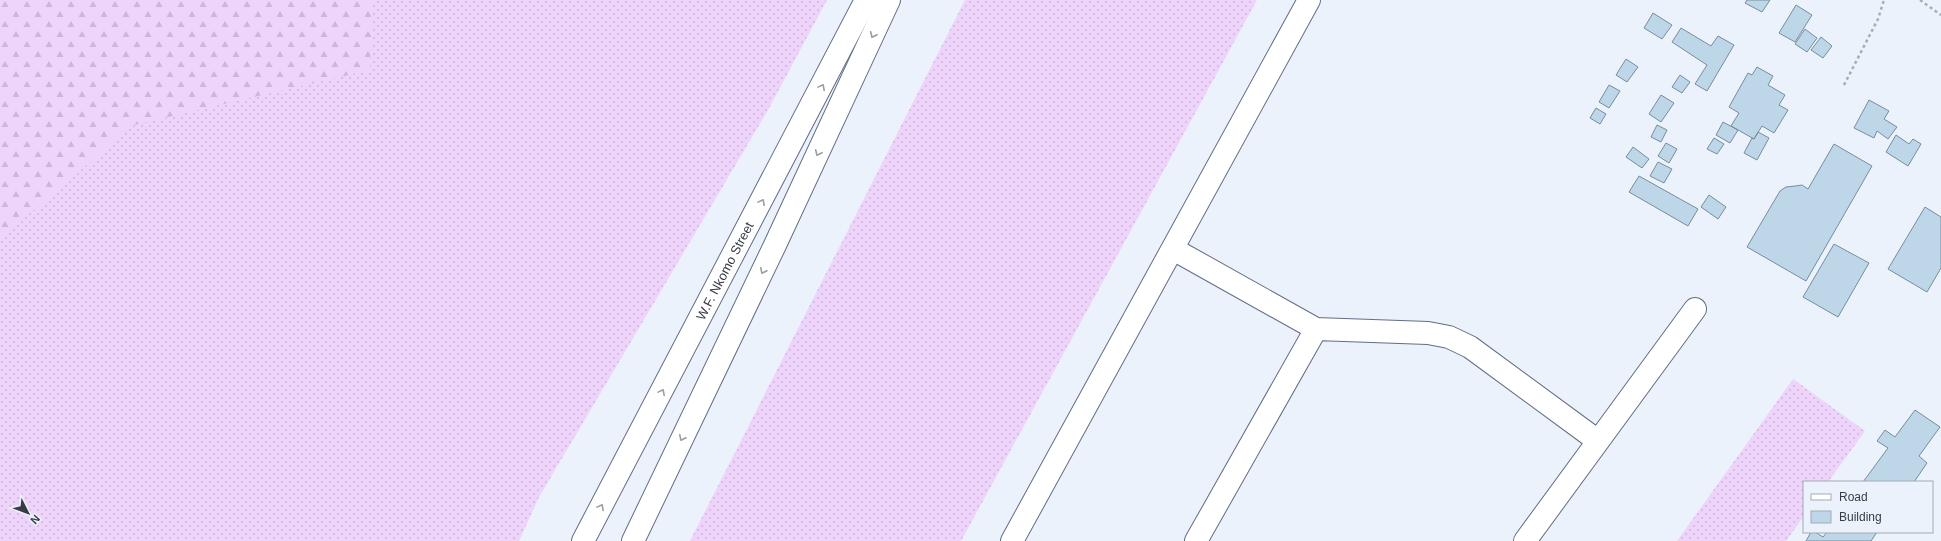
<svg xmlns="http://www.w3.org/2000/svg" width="1941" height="541" font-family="Arial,sans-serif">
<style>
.grass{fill:url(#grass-dots)}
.forest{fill:url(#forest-firs)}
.building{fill:#bdd7e9;stroke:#758d9e}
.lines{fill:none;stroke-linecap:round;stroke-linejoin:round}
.minor-casing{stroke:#626e83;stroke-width:24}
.secondary-casing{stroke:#626e83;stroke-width:24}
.path{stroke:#a7adb6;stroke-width:2.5;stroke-dasharray:3 3;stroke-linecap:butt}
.minor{stroke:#fff;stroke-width:22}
.secondary{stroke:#fff;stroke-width:22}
.oneway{stroke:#9b9ea2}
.labels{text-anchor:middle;stroke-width:3;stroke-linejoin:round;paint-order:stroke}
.street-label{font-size:13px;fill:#373d46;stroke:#ecf2fc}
</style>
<defs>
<pattern id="grass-dots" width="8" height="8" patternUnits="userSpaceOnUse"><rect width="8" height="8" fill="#eed3fa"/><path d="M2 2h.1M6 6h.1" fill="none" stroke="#cdb6d8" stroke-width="1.8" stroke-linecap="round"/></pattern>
<pattern id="forest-firs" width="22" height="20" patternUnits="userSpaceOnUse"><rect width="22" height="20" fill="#eed3fa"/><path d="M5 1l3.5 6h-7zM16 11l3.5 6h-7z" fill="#cdb6d8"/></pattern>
</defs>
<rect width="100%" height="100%" fill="#ecf2fc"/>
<path class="grass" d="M0,0H827L768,110L539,497L519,541H0Z
M965,0H1257L961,541H690Z
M1793,379L1865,431L1828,482H1804V516L1786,541H1677Z"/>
<path class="forest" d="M0,0H372L370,70L134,125L0,239Z"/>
<path class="building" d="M1747,0H1770L1762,12L1745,3Z
M1796,5L1812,15L1795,42L1779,33Z
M1653,13L1672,25L1662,39L1644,28Z
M1681,28L1711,46L1718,36L1734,45L1707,91L1695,84L1707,65L1672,42Z
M1805,29L1817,38L1807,52L1795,44Z
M1821,37L1832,46L1823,58L1811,50Z
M1626,59L1638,67L1627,82L1616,75Z
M1757,67L1773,76L1768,85L1785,95L1779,105L1788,110L1774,133L1762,126L1754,139L1731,126L1739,113L1729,107L1748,73L1752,75Z
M1680,75L1690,82L1682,93L1672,87Z
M1609,85L1620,91L1609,108L1599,102Z
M1661,95L1674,103L1661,122L1649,114Z
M1869,100L1889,111L1884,119L1897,127L1888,139L1877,131L1874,138L1854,128Z
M1596,108L1606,114L1600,124L1590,118Z
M1723,122L1738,130L1730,143L1716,135Z
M1657,125L1667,130L1661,142L1651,137Z
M1758,132L1769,138L1757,160L1744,153L1752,138L1754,139Z
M1896,135L1909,144L1913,139L1921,144L1908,166L1886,152Z
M1714,138L1724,144L1717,154L1707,149Z
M1666,143L1677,149L1669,163L1658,156Z
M1834,144L1872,166L1806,281L1747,247L1780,191L1786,187L1795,186L1802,185L1808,189Z
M1633,147L1649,159L1642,168L1626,157Z
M1658,162L1672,169L1664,183L1650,176Z
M1639,176L1698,209L1688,226L1629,192Z
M1709,195L1726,207L1718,219L1701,207Z
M1925,207L1941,217V268L1927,292L1888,269Z
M1834,244L1869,263L1838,317L1803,297Z
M1915,410L1940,427L1919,456L1927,463L1914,482H1863L1888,448L1877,441L1885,430L1895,437Z
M1811,532H1815L1823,537L1827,532H1877L1871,541H1806Z"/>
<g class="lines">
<defs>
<path id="minor" d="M1173,249L1316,329L1428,333L1449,337L1470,347L1598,441
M1012,541L1309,0
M1196,541L1316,329
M1525,541L1695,309"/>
<g id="secondary">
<path id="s1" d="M583,541L866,0"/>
<path d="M633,541L775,245L889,0"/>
</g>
</defs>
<use href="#minor" class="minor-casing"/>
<use href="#secondary" class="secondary-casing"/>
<path class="path" d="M1920,0L1941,15
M1844,85L1878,19L1884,0"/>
<use href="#minor" class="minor"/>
<use href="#secondary" class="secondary"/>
</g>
<defs><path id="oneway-chevron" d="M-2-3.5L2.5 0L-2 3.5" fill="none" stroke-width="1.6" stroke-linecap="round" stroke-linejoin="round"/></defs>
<g class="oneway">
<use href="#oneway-chevron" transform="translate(873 35) rotate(115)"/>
<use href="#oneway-chevron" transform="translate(822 87) rotate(-62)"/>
<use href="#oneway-chevron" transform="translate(818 153) rotate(115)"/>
<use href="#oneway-chevron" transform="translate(762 202) rotate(-62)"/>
<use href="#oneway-chevron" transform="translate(763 271) rotate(116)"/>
<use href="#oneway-chevron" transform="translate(662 392) rotate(-62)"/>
<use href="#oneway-chevron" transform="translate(682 438) rotate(116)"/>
<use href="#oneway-chevron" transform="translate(601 507) rotate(-62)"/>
</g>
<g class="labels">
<g class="street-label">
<text dy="5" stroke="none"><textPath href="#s1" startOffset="305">W.F. Nkomo Street</textPath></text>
</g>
</g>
<rect x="1803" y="481" width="130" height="52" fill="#ecf2fc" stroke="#a4aab3"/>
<rect x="1811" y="494" width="20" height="6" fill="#ffffff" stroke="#a4aab3"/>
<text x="1839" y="501" font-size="12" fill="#373d46">Road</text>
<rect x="1811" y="511" width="20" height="12" fill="#bdd7e9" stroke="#a4aab3"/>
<text x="1839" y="521" font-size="12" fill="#373d46">Building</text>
<g transform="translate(28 513) rotate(132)" stroke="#ecf2fc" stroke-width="3" paint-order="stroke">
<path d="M0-3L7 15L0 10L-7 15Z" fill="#373d46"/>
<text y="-6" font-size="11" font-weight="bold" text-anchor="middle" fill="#373d46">N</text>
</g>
</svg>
